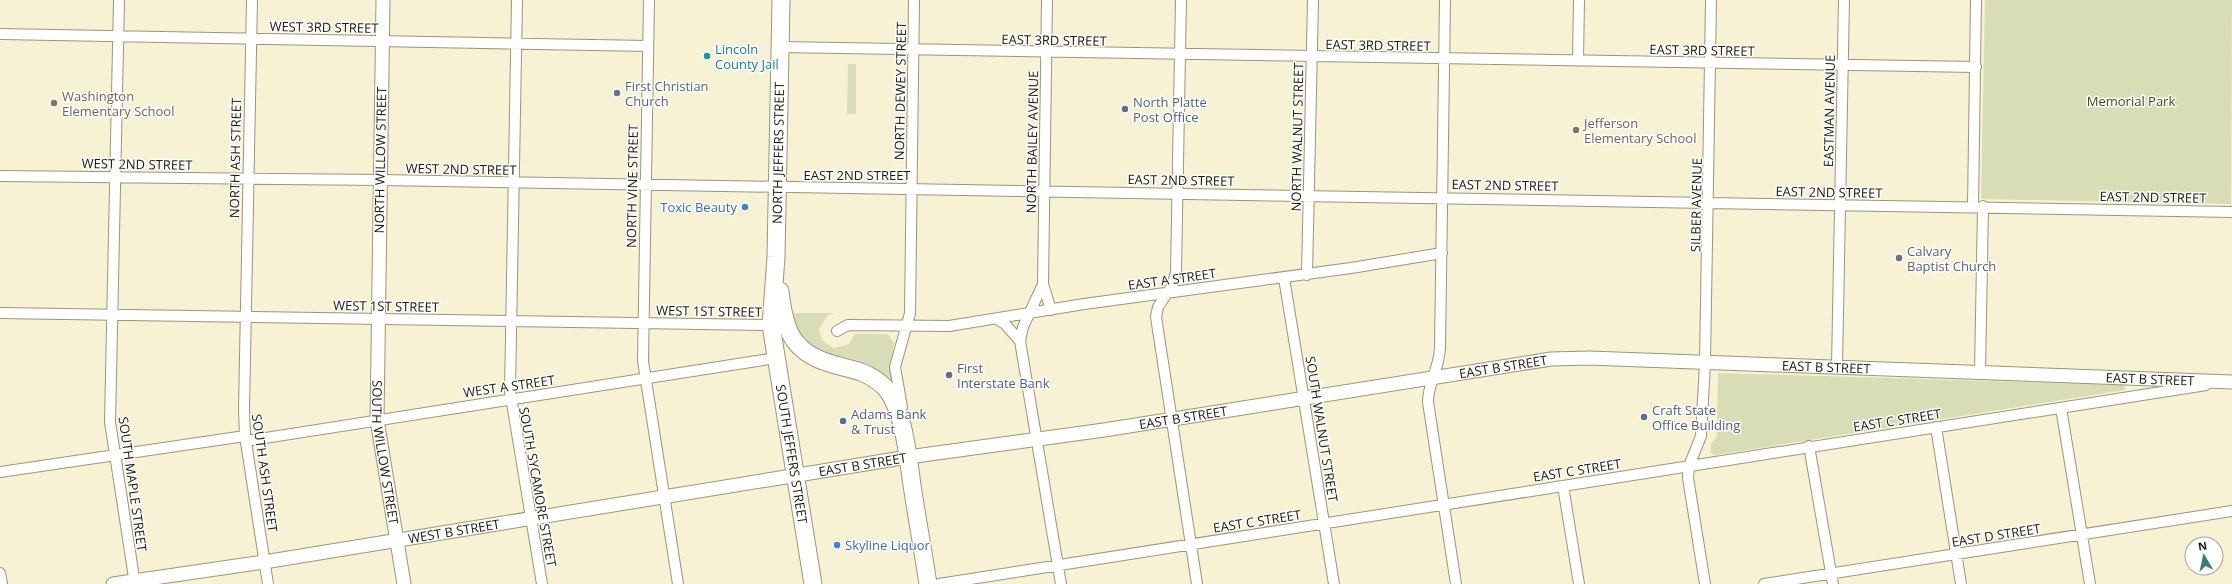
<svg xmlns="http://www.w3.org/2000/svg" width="2232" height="584" font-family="'Open Sans',sans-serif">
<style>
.green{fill:#d9ddb6}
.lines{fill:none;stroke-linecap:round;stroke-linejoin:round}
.street-casing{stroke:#9b9579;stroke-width:12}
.secondary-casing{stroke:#9b9579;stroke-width:15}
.highway-casing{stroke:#9b9579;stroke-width:19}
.street{stroke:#fff;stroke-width:10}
.secondary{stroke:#fff;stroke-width:13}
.highway{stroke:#fff;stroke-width:17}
.culture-dot{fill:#0f9aa8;stroke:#fff;stroke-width:1.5}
.worship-dot{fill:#6b7280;stroke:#fff;stroke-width:1.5}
.education-dot{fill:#8d6e63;stroke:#fff;stroke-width:1.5}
.service-dot{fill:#5c6f8a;stroke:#fff;stroke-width:1.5}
.shop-dot{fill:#3f7fe0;stroke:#fff;stroke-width:1.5}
.labels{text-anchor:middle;stroke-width:3;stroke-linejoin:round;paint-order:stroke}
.street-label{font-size:13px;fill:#1a180d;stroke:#fff}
.culture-label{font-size:13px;fill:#0d838f;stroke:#fff;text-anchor:start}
.worship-label{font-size:13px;fill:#5b616d;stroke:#fff;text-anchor:start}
.education-label{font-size:13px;fill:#785e54;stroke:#fff;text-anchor:start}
.park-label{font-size:13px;fill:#444812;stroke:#fff}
.service-label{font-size:13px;fill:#4e5e75;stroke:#fff;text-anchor:start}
.shop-label{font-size:13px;fill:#366cbe;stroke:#fff;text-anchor:end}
</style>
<rect width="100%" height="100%" fill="#f8f2d4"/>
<path class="green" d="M1985,0H2232L2231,204L1981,199Z
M848,64H856V114H847Z
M790,313H834L827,316L819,329L822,340L833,348L848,345L855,334H888L894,343L891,367L892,384C882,374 873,366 860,361C837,353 813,358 798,333C795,327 792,319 790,313Z
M1718,373L2124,385L2125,390L1715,455L1711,453V444L1717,436Z"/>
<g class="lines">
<defs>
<path id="street" d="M119,0L110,422L135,584
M252,0L244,409L245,436L268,584
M517,0L510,391L542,584
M649,0L643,361L678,584
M1047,0L1043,284L1023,327L1020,341L1061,584
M1181,0L1176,272L1172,286L1158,307L1156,317L1197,584
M1445,0L1440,348C1439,369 1428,383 1428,402L1456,584
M0,34L648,46
M780,47L1976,67
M1578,61L1579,0
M0,176L380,180L2232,212
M1973,206L1976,0
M1307,275L1313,0
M1284,278L1334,584
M1043,284L1051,310
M0,313L771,325
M997,319L1005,324L1020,341
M837,331L848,325L949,326L1084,304L1351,268L1442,253
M1837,366L1844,0
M1980,372L1983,206
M902,407L895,367L910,313L914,0
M2061,408L2090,584
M1936,427L1961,584
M246,441L776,358
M1809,446L1833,584
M0,472L245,436
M1563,486L1579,584
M0,573L2,584
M939,584L2206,385
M1705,584L1688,478L1689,466L1701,436L1705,363L1711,0
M1764,584L2232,511"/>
<g id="secondary">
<path id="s1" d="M383,0L377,420L404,584"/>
<path id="s2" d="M113,584L264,562L908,457L1104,430L1551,359L1589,358L2232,382"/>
</g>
<g id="highway">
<path id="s3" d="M781,0L776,257L771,325L813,584"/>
<path d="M780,291C784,326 790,350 826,362C837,366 849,368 861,372C871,376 881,382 888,391C904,414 908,457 912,485C917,518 923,551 928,584"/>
</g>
</defs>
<use href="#street" class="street-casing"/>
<use href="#secondary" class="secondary-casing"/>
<use href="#highway" class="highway-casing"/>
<use href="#street" class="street"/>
<use href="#secondary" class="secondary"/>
<use href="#highway" class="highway"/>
</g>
<circle class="culture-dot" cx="707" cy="56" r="4"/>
<g class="worship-dot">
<circle cx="617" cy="93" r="4"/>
<circle cx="1899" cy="258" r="4"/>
</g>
<g class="education-dot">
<circle cx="54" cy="103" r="4"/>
<circle cx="1576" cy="130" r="4"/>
</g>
<g class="service-dot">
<circle cx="1125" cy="109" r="4"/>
<circle cx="949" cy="375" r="4"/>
<circle cx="1644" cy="417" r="4"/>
<circle cx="843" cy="421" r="4"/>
</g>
<g class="shop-dot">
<circle cx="745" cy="207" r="4"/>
<circle cx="837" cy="545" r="4"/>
</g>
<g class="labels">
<g class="street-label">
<text transform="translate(324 27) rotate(1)" y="5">WEST 3RD STREET</text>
<text transform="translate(1054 40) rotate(1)" y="5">EAST 3RD STREET</text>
<text transform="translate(1378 45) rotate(1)" y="5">EAST 3RD STREET</text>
<text transform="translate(1702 50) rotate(1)" y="5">EAST 3RD STREET</text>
<text transform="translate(900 91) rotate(-89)" y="5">NORTH DEWEY STREET</text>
<text transform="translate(1829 111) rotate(-89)" y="5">EASTMAN AVENUE</text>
<text transform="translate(1297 137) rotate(-89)" y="5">NORTH WALNUT STREET</text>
<text transform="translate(1032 142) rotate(-89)" y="5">NORTH BAILEY AVENUE</text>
<text transform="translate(778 153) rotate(-89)" y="5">NORTH JEFFERS STREET</text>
<text transform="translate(235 158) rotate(-89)" y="5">NORTH ASH STREET</text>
<text transform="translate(380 160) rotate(-89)" y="5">NORTH WILLOW STREET</text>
<text transform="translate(137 164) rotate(1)" y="5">WEST 2ND STREET</text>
<text transform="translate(461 169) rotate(1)" y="5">WEST 2ND STREET</text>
<text x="857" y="180">EAST 2ND STREET</text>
<text transform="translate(1181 180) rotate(1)" y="5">EAST 2ND STREET</text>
<text transform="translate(1505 185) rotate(1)" y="5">EAST 2ND STREET</text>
<text transform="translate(632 186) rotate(-89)" y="5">NORTH VINE STREET</text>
<text transform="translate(1829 192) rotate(1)" y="5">EAST 2ND STREET</text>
<text transform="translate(2153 197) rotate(1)" y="5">EAST 2ND STREET</text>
<text transform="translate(1696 205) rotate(-89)" y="5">SILBER AVENUE</text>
<text transform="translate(1172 279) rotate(-8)" y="5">EAST A STREET</text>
<text transform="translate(386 306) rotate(1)" y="5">WEST 1ST STREET</text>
<text transform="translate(709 311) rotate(1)" y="5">WEST 1ST STREET</text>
<text dy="5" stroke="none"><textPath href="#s2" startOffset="1731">EAST B STREET</textPath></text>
<text dy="5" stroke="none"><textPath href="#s2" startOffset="1407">EAST B STREET</textPath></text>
<text dy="5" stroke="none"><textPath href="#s2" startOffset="2055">EAST B STREET</textPath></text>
<text transform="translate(509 386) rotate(-8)" y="5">WEST A STREET</text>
<text dy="5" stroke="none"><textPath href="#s2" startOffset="1083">EAST B STREET</textPath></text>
<text transform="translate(1897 420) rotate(-9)" y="5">EAST C STREET</text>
<text transform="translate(1322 429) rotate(81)" y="5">SOUTH WALNUT STREET</text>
<text dy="5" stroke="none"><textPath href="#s1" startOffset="453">SOUTH WILLOW STREET</textPath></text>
<text dy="5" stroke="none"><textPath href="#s3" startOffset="456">SOUTH JEFFERS STREET</textPath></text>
<text dy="5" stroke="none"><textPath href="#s2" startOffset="759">EAST B STREET</textPath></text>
<text transform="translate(1577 470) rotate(-9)" y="5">EAST C STREET</text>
<text transform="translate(265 473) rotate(82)" y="5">SOUTH ASH STREET</text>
<text transform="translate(133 484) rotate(82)" y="5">SOUTH MAPLE STREET</text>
<text transform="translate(538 487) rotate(80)" y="5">SOUTH SYCAMORE STREET</text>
<text transform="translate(1257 521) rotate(-9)" y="5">EAST C STREET</text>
<text dy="5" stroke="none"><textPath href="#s2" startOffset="345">WEST B STREET</textPath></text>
<text transform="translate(1996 535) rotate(-9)" y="5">EAST D STREET</text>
</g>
<g class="culture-label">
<text x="715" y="54">Lincoln<tspan x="715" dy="15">County Jail</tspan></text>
</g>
<g class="worship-label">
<text x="625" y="91">First Christian<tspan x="625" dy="15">Church</tspan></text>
<text x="1907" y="256">Calvary<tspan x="1907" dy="15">Baptist Church</tspan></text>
</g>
<g class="education-label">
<text x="62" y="101">Washington<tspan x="62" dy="15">Elementary School</tspan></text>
<text x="1584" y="128">Jefferson<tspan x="1584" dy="15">Elementary School</tspan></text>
</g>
<g class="park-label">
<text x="2131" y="106">Memorial Park</text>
</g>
<g class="service-label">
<text x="1133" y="107">North Platte<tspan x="1133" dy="15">Post Office</tspan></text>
<text x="957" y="373">First<tspan x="957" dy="15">Interstate Bank</tspan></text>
<text x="1652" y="415">Craft State<tspan x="1652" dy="15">Office Building</tspan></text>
<text x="851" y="419">Adams Bank<tspan x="851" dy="15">&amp; Trust</tspan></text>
</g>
<g class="shop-label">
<text x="737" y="212">Toxic Beauty</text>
<text x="845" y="550" text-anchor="start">Skyline Liquor</text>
</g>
</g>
<g transform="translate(2204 556) rotate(351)"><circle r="19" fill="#ffffff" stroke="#a3a39e"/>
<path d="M0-3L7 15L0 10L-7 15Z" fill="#397d70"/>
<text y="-6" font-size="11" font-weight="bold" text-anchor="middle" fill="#1a180d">N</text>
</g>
</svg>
